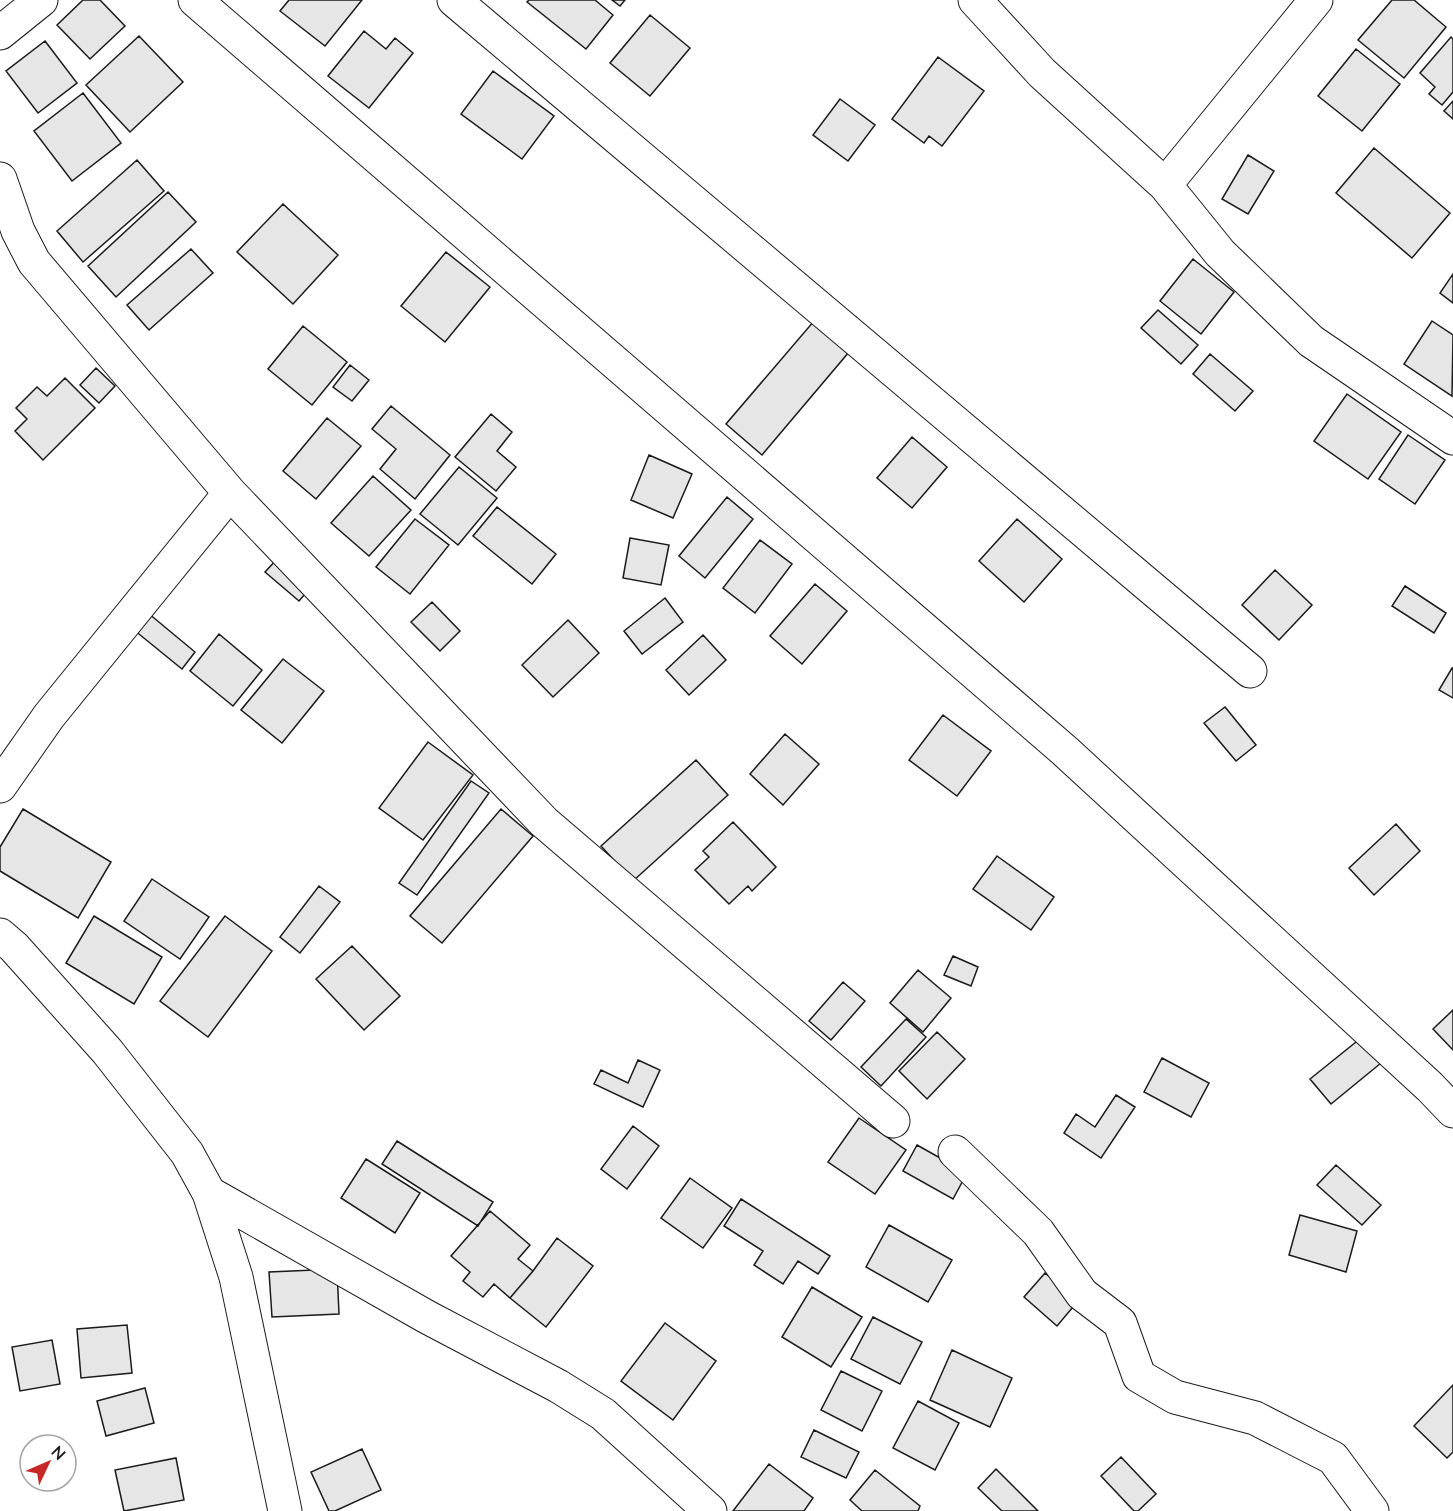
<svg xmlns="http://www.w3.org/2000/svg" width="1453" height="1511" font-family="Mulish,sans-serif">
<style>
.building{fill:#e6e6e6;stroke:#1a1a1a;stroke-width:1.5}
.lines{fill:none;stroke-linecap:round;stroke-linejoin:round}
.minor-casing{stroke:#1a1a1a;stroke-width:35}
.minor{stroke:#fff;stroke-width:33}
</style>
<rect width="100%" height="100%" fill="#fff"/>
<path class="building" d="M83,0H100L125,26L90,59L57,25Z
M289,0H362L325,46L280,11Z
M529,0H595L613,15L586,49L527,2Z
M612,0H625L620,6Z
M1392,0H1414L1446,27L1404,78L1358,40Z
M650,15L690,48L650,96L610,63Z
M364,31L386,49L395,38L413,53L369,108L328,76Z
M139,36L183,82L130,132L86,85Z
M1451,37L1453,39V92L1442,105L1429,94L1435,87L1420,73Z
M45,41L77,83L38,113L6,71Z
M1356,49L1400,84L1362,131L1318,96Z
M938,57L984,91L942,146L929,136L924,143L892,119Z
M493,71L554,116L522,159L461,114Z
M83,93L121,143L72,181L34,131Z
M840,99L875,125L848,161L813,135Z
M1453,101V119L1444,111Z
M1374,148L1450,213L1412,258L1336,193Z
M1248,155L1274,171L1248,214L1222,199Z
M137,160L164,191L83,262L57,231Z
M168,192L196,222L116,297L88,266Z
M283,204L338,255L293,304L237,252Z
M191,249L213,273L149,330L127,305Z
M446,252L490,287L445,342L401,306Z
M1193,259L1234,292L1201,334L1160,301Z
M1453,274V303L1440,293Z
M1158,310L1198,345L1181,364L1141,328Z
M814,321L849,352L762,455L726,424Z
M1432,321L1453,335L1452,396L1404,364Z
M303,326L347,362L312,405L268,369Z
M1210,354L1253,391L1235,411L1193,374Z
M350,365L369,380L352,401L333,387Z
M96,368L115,386L99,403L80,385Z
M65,378L95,408L43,460L15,431L27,419L16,408L37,387L47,396Z
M1347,394L1401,432L1368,479L1314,441Z
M391,406L450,455L415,499L380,469L396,449L372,429Z
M491,414L512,432L497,451L516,467L496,491L455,457Z
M327,418L361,446L316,499L283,471Z
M1408,435L1445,460L1415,504L1379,479Z
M912,437L947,467L912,508L877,478Z
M649,455L692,474L673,518L631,500Z
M459,467L497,498L458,545L420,514Z
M373,476L411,510L369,556L331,523Z
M727,497L753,519L705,578L679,556Z
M497,507L556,554L532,584L473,536Z
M415,519L449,545L410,594L376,567Z
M1017,519L1062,559L1024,602L979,561Z
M630,538L669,545L661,585L623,578Z
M760,540L792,564L755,613L723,588Z
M278,558L311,587L299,601L265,572Z
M1275,570L1312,605L1279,640L1242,605Z
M815,584L847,611L802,664L770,636Z
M1405,586L1446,613L1434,633L1392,606Z
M665,598L683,622L642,654L624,631Z
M432,602L460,631L440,651L411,622Z
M148,613L195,652L182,669L134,630Z
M568,620L599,653L553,697L522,665Z
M219,634L262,670L233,706L190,671Z
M703,635L726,660L689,695L666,670Z
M283,659L324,691L282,743L241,710Z
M1452,668H1453V698L1439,690Z
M1225,707L1256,745L1236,761L1204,723Z
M943,715L991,751L957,796L909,760Z
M785,734L819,764L783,805L750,774Z
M428,742L473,775L423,840L379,808Z
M696,760L728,795L633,881L601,846Z
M471,781L489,793L417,895L399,883Z
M23,809L111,862L78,918L0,871V847Z
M501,809L533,836L442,943L410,916Z
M733,822L776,867L752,891L748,886L729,904L695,870L709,857L703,851Z
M1396,824L1420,851L1374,895L1349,868Z
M997,856L1054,897L1031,930L973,889Z
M152,879L209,917L180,959L124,921Z
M319,886L340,902L300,953L280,937Z
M94,916L162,957L134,1004L66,963Z
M225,916L272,951L208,1037L160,1001Z
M352,946L400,996L364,1030L316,979Z
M953,956L978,967L971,986L944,975Z
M918,970L951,998L923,1032L890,1003Z
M843,982L865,1001L831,1040L809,1021Z
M1453,1010V1050L1433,1029Z
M906,1019L926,1037L881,1086L861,1067Z
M937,1032L965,1059L927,1099L899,1071Z
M1361,1038L1381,1063L1331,1104L1310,1079Z
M1162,1058L1209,1083L1191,1117L1144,1092Z
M638,1060L660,1070L643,1107L594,1084L601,1070L628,1083Z
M1116,1095L1135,1107L1101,1158L1064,1133L1076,1114L1095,1127Z
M859,1118L906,1150L875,1194L828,1162Z
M633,1126L659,1146L627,1189L601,1169Z
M397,1141L493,1202L478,1226L382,1164Z
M917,1145L967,1173L953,1199L903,1171Z
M366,1159L420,1193L395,1233L341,1198Z
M1336,1165L1381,1205L1362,1225L1317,1185Z
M690,1178L732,1208L703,1248L661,1218Z
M741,1199L830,1256L818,1274L798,1261L783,1284L754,1265L763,1251L724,1226Z
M490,1211L530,1245L518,1259L533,1271L510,1298L494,1284L483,1297L463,1281L470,1272L451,1256Z
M1300,1215L1357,1231L1346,1272L1289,1255Z
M889,1225L952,1260L928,1302L866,1267Z
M557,1238L593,1266L546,1327L510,1298L533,1271Z
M337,1269L339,1314L272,1317L269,1272Z
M1045,1273L1078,1301L1057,1326L1024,1297Z
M812,1287L862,1317L831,1367L782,1337Z
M873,1317L922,1342L900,1384L851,1359Z
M665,1323L716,1361L673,1420L621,1381Z
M127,1325L132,1373L81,1378L77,1329Z
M52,1340L60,1384L20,1391L12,1347Z
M952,1350L1012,1378L990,1427L930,1400Z
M841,1371L882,1391L862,1431L821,1410Z
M1453,1385V1452L1447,1458L1414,1426Z
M145,1388L154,1423L106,1436L97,1401Z
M918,1401L959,1423L935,1470L893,1448Z
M814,1430L859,1452L846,1478L801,1457Z
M362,1449L381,1490L335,1511H329L311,1472Z
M1121,1457L1156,1494L1138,1511H1134L1101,1476Z
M176,1458L184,1500L124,1511L115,1470Z
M769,1464L813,1498L804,1511H733Z
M996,1469L1038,1511H1002L978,1488Z
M875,1470L920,1506L918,1511H862L850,1500Z"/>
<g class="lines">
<defs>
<path id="minor" d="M195,0L1065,751L1430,1087L1453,1111
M454,0L1250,671
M975,0L1042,73L1165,185L1220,253L1311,341L1453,438
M0,33L41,0
M0,179L18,231L34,262L230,493L544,822L893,1121
M1165,185L1316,0
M0,786L49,716L230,493
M0,935L14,947L107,1051L187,1153L209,1193L236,1277L285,1511
M955,1152L1038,1232L1082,1294L1120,1323L1139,1376L1175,1397L1255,1418L1333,1458L1372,1511
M209,1193L427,1317L558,1386L603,1414L710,1511"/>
</defs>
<use href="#minor" class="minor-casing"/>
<use href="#minor" class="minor"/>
</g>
<g transform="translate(48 1463) rotate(46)"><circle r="28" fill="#ffffff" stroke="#a3a3a3" stroke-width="1.5"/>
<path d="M0-4.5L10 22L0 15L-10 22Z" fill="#c62828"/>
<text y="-9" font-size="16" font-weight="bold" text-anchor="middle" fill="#1a1a1a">N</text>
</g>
</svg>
